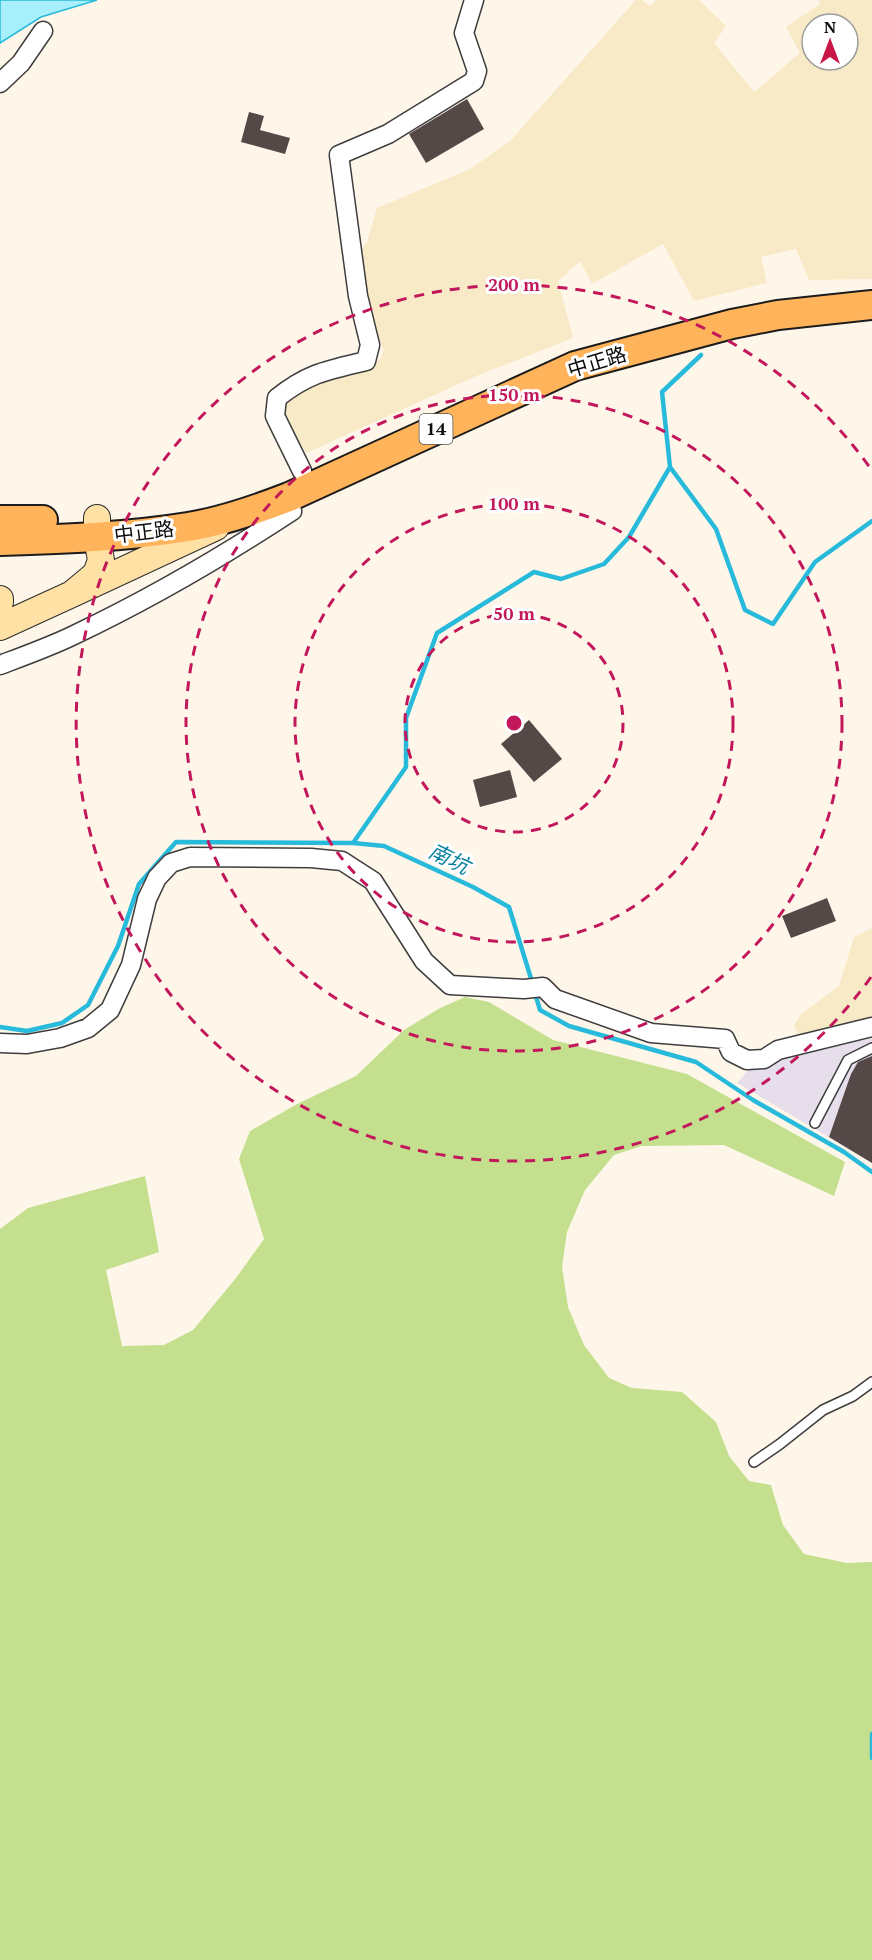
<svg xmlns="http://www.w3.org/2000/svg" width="872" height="1960" font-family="'PT Serif','Noto Sans TC',serif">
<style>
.industrial{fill:#e7deec}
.farmland{fill:#f8e9c7;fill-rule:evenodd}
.forest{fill:#c4df8d}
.water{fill:#a8effc;stroke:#28bada;stroke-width:1.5}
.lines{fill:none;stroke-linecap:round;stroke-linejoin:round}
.stream{stroke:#28bada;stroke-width:4.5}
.building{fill:#554947}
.lane-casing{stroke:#3e3e3e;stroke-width:12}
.street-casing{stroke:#3e3e3e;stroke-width:21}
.secondary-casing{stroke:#2d2d2d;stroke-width:28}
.primary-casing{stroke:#1c1c1c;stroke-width:32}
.lane{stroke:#fff;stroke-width:9}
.street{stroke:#fff;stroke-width:18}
.secondary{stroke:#ffe1a5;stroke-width:26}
.primary{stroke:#ffb35a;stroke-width:28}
.ring{fill:none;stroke:#c2185b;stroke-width:3;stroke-dasharray:10 8}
.labels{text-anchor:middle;stroke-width:6;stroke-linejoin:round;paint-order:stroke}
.shield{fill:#fff;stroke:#545454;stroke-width:1.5}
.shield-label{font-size:18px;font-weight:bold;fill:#0b0b0b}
.street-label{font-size:20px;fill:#0b0b0b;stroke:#fff}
.water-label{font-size:21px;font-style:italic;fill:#0980a0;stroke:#fff}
.centre{fill:#c2185b;stroke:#fff;stroke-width:3}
.ring-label{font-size:18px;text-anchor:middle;font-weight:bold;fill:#c2185b;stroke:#fff;stroke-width:6;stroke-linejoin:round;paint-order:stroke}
</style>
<rect width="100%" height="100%" fill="#fff6ea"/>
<path class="industrial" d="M872,1038V1163L737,1083L751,1067Z"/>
<path class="farmland" d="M636,0H642L650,6L656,0H699L726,26L714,43L754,92L800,53L786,27L820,4L818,0H872V279L809,280L796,249L761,257L767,283L694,301L663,244L592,284L580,261L558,281L573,338L481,374L306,453L283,415L284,401L325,377L375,363L381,358L384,350L368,316L356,255L367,242L377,208L470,169L510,141ZM812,24H848V60H812Z
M872,928V1019L798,1035L794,1025L801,1014L839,986L854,937Z"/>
<path class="forest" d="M465,997L489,1002L553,1040L687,1074L845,1162L834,1196L724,1145L642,1146L614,1155L585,1190L567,1232L562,1267L568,1307L584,1345L609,1378L632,1388L682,1392L716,1422L729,1456L749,1481L771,1485L783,1525L804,1554L847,1563L872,1562V1960H0V1229L28,1208L145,1176L159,1252L106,1270L122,1346L164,1345L193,1330L236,1278L264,1239L239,1159L250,1131L297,1104L356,1076L404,1030L440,1008Z"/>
<path class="water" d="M0,0H97L41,17L0,43Z"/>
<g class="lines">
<path class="stream" d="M670,467L662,392L701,355
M353,843L406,767V718L437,633L534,572L561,579L604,564L629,537L670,467L716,529L745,610L773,624L815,562L872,521
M535,993L540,1010L569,1026L696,1062L753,1100L844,1152L872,1172
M0,1027L27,1031L62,1023L88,1005L118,946L139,884L176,842L353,843L384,846L473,887L509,907L533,985
M872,1734V1758"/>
</g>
<path class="building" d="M467,99L484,129L426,163L409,134Z
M249,112L264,116L260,130L290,138L285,154L241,142Z
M529,720L562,759L534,782L501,744Z
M510,770L517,797L480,807L473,780Z
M827,898L836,921L791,938L782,916Z
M872,1056V1163L829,1137L851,1074L858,1062Z"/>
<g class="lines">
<defs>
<path id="lane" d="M815,1123L848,1060L872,1048
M754,1462L780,1444L823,1410L853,1396L872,1382"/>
<path id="street" d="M0,83L21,63L43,31
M302,471L275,416L277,398C308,373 328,370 366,361L370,345L358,296L339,155L388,134L474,81L477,71L464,33L474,0
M0,665C24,656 49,647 72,636C148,600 222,557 292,511L289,497
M0,1043L27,1044L60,1038L88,1028L110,1010L131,965L147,899L157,878L171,863L190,857L311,858L342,861L373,881L424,961L450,985L524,989L543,987L555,999L651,1033L725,1039L731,1052L747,1060L764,1059L778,1050L872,1027"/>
<path id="secondary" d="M72,594L216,527
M0,599V602
M0,627L72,594L96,574L101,560L97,538V518"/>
<path id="primary" d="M0,520H43
M0,541C63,539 126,537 188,527C221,522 258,509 289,497L575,366L732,324L778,315L872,305"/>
</defs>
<use href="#lane" class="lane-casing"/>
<use href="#street" class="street-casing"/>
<use href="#secondary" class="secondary-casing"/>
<use href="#primary" class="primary-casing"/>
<use href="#lane" class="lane"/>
<use href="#street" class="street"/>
<use href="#secondary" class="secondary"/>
<use href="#primary" class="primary"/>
</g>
<g class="ring">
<circle cx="514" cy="723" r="109"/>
<circle cx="514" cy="723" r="219"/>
<circle cx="514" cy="723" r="328"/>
<path d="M871 977A438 438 0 1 1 871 469"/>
</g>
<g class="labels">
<rect class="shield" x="419.5" y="414" width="33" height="30" rx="4.5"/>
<g class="shield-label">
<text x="436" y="435">14</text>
</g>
<g class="street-label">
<text transform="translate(597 362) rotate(-17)" y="7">中正路</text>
<text transform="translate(144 532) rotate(-7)" y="7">中正路</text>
</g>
<g class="water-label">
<text transform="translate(449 859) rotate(26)" y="7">南坑</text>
</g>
</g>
<circle cx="514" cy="723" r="9" class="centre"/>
<g class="ring-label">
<text x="514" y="291">200 m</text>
<text x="514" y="401">150 m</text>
<text x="514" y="510">100 m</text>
<text x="514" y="620">50 m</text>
</g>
<g transform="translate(830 42)"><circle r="28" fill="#ffffff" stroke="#9d9d9d" stroke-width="1.5"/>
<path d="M0-4.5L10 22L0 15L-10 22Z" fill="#c81646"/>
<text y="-9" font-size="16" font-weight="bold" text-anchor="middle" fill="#0b0b0b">N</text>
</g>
</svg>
